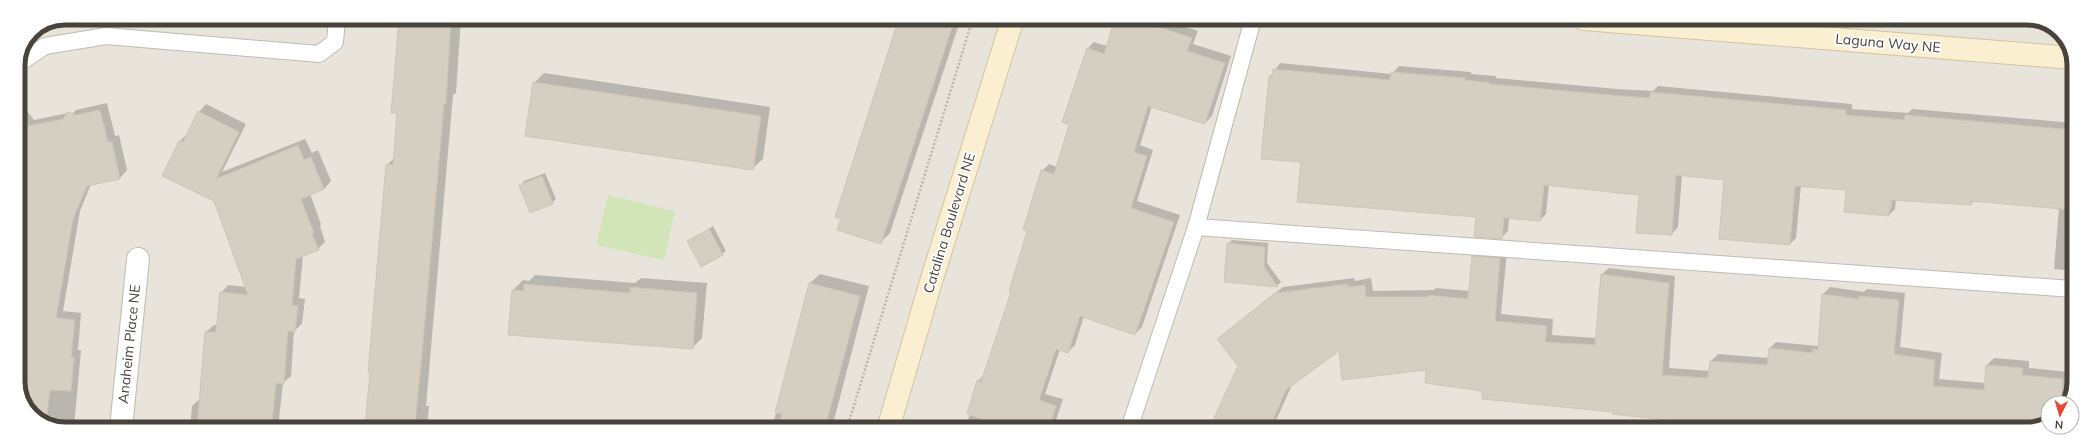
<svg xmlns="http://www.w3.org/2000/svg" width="2092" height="447" font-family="Mulish,sans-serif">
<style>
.residential{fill:#e8e4db}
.green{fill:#d2e5b9}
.shadow{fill:#0003;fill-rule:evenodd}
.building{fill:#d5cec2;stroke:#d0c5b6}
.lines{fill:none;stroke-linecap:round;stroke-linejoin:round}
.lane-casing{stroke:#c0baaf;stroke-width:18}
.street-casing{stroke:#c0baaf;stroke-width:24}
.secondary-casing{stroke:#d0c3a0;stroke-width:24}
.path{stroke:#c0b5a2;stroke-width:2.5;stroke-dasharray:2 2;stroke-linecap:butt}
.lane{stroke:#fff;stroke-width:16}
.street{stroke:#fff;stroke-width:22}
.secondary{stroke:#faf0d1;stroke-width:22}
.labels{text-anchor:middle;stroke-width:3.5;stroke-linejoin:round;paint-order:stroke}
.street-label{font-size:14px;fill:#49433a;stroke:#fff}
.rim{fill:none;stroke:#49433a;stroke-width:5}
</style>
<rect width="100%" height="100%" fill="#f5f2ec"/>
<path class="residential" d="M65,18L2036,19L2060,32L2074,59L2073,391L2066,403H2048V421L2028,429L56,428L30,413L18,388V64L32,32Z"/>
<path class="green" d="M608,195L675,211L664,260L596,245Z"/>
<path class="shadow" d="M400,18H461L456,93L453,95L426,406H429L427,428H366L387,165L394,158L398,113L392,112Z
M900,18H961L890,233L880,243Z
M1116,18H1159L1198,31L1193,44L1231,56L1212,116L1205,123L1152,106L1140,145L1153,150L1137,201L1180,215L1142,327L1135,334L1084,316L1075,345L1068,352L1060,349L1045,394L1063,399L1053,429H966L978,381L985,374L1012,291L1042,171L1049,164L1057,167L1070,124L1087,49L1094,42L1107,46Z
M1280,63L1392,74L1399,66L1471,72V74L1496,76V78L1617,89L1653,91L1658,86L1852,104V109L1908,113L1912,109L2074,123L2073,271L2054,269L2059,207L1975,200L1971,204L1896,199L1895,209L1889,215L1847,189L1801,185L1796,238L1790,244L1725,179L1682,175L1678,227L1672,234L1640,194L1549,185L1546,214L1540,220L1509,217L1508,231L1501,238L1477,216L1302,161L1270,77ZM1892,195L1891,209H1889Z
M544,73L770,107L763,159L753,168L534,83Z
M18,100L34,120L68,113L70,116L76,110L107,103L115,136L119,135L127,170L120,178L91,184L80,211L63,311L81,313L78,350H81L74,428H56L30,413L18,388Z
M206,104L246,124L222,172L305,139L312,153L318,150L331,181L324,189L310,194L321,224L320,226L325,242L318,249L303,255L299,298L305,299L302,324L294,331L291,376L283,383L278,428H190L192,406L201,398L206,332L214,325H218L221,293L228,285L246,287L214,201L163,175L180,141L187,134L199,112Z
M545,173L556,199L552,203L521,185L524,181Z
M713,226L726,251L722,254L688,242Z
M1232,240L1268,243L1267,263L1281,282L1277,286L1225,281L1228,244Z
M1480,249L1507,251L1501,314L1553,319L1552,335L1596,338L1602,274L1609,268L1675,276L1669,368L1710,371L1711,361L1718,354L1769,358V349L1776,342L1818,346L1823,294L1830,287L1864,292L1867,289L1905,293L1900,347L1942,353L1939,379L1985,383L1987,365L1994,358L2029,361V368L2069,372L2068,400L2066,403H2048V421L2028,429L1763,423L1713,419L1709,423L1613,411L1483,390L1427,369L1340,349L1292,385L1272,429H1191L1198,422L1211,426L1239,366L1218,339L1283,287L1354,278L1355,281L1371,278L1373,291L1434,290L1436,288L1470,291L1473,256Z
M820,274L869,286L832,428H772L810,283Z
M535,275L635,283L641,278L707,283L702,338L692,348L513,290L523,280L529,281Z"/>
<path class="building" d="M406,18H451L446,104H444L422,354L415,424H413V428H365L370,372H368L386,164L393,165L397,113H391L399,20L405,21Z
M899,18H955L881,244L837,230L841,219L835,217Z
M1115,18H1132L1192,38L1187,51L1225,63L1205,124L1148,106L1134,152L1147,156L1131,208L1174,222L1135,335L1080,316L1068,353L1056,349L1039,400L1056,406L1049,429H1011L967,414L977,380L981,382L1011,292L1009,291L1027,231L1023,230L1041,170L1054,174L1069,125L1062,122L1087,48L1104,54Z
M1273,69L1390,80L1391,72L1465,78V80L1490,83V84L1609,95L1650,98V92L1846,110V115L1904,120L1905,115L2074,130L2073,210L1971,201V205L1891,200L1889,216L1844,212L1846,190L1795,186L1790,245L1719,239L1724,180L1676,175L1672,235L1636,233L1639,195L1544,185L1540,221L1504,218L1502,239L1474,237L1476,217L1297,202L1301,162L1261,159L1269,76L1272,77Z
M533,82L761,116L753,170L525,136Z
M100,110L108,142H112L120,179L87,186L73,219L56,318L75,320L71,357H74L71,391L50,390L46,422L30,413L18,388V128L63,119L68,112L76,115Z
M198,111L239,132L216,179L298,145L304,160L311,157L324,189L301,199L314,233L312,234L319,250L296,259L292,305L298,306L295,332L288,331L284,384L276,383L272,424H268V428H197L205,332H216L220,292L248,295L214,201L162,176L179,141L183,142Z
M542,176L553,204L530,213L519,185Z
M709,229L723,255L701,267L687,241Z
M1227,243L1265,247L1264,267L1278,287L1224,282Z
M1472,256L1500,258L1495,321L1547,326L1545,342L1595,345L1601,274L1669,283L1662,375L1708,378L1710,361L1767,365L1769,348L1812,353L1813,349L1818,350L1822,294L1859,299V296L1899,300L1894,354L1935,360L1933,386L1984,390L1986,365L2023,368L2022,375L2063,379L2061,403H2048V421L2028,429H1761L1762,424L1710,420L1709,424L1677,421L1612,414V412L1482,399V391L1425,383L1426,370L1342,380L1339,351L1286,390L1269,429H1209L1238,366L1217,339L1275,293L1348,284V287L1365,285L1366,297H1428V295L1468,299Z
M809,283L860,296L825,428H778L782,414L775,413Z
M524,284L630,293V287L697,293L693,349L508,335L512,290L524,291Z"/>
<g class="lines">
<defs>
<path id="lane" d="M18,64L45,46L106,36L319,54L335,42L337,18
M1196,227L2073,289
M1129,429L1196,227L1253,19"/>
<path id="street" d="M121,428L138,259"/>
<path id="secondary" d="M1584,19L2073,58
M888,429L930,285L1013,18"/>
</defs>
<use href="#lane" class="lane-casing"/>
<use href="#street" class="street-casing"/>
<use href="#secondary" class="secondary-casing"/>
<path class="path" d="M847,428L973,18"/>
<use href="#lane" class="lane"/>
<use href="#street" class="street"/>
<use href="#secondary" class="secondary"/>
</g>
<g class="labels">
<g class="street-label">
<text transform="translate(1888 43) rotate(5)" y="5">Laguna Way NE</text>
<text transform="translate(949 223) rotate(-73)" y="5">Catalina Boulevard NE</text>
<text transform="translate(129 344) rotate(-84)" y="5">Anaheim Place NE</text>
</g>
</g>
<path d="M0 0H2092V447H0ZM65 25H2027A40 40 0 0 1 2067 65V382A40 40 0 0 1 2027 422H65A40 40 0 0 1 25 382V65A40 40 0 0 1 65 25Z" fill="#fff" fill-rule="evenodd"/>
<path class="rim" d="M65 25H2027A40 40 0 0 1 2067 65V382A40 40 0 0 1 2027 422H65A40 40 0 0 1 25 382V65A40 40 0 0 1 65 25Z"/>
<g transform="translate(2060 415) rotate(185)"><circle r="19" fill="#ffffff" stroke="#b6b4b0"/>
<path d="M0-3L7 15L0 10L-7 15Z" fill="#e74a30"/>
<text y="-6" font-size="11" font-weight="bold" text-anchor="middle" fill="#49433a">N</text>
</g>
</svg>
